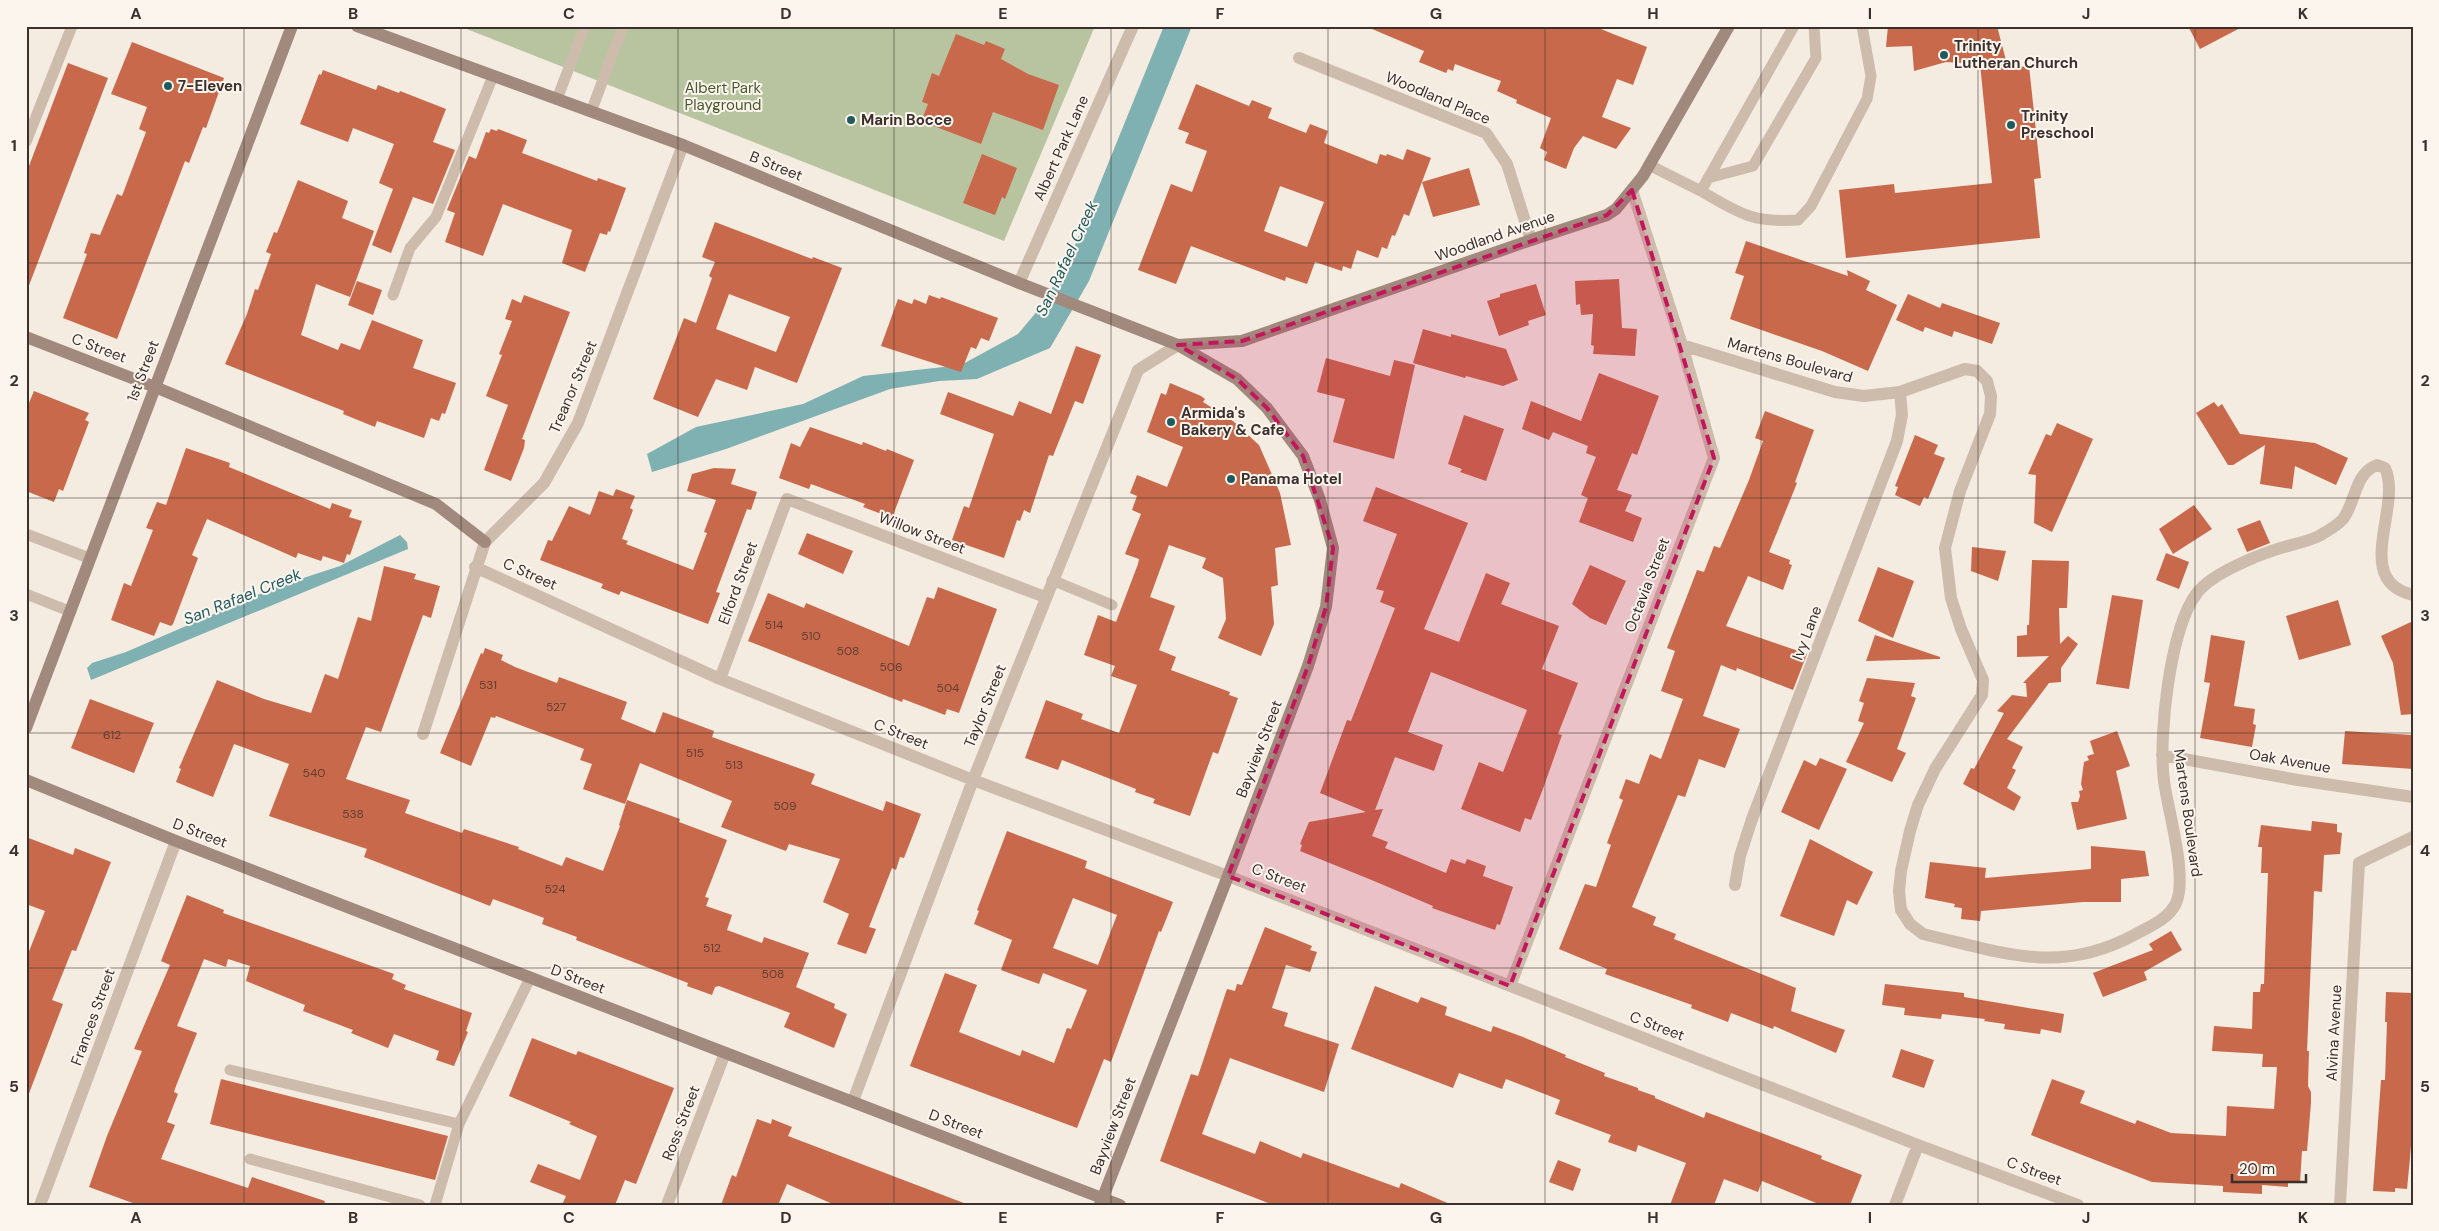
<svg xmlns="http://www.w3.org/2000/svg" width="2439" height="1231" font-family="'DM Sans',sans-serif">
<style>
.green{fill:#b8c4a0}
.water{fill:#7fb0b2}
.building{fill:#c8694b;fill-rule:evenodd}
.lines{fill:none;stroke-linecap:round;stroke-linejoin:round}
.lane{stroke:#cdbbac;stroke-width:11}
.street{stroke:#cdbbac;stroke-width:12}
.secondary{stroke:#a18a7d;stroke-width:12}
.marked{fill:#c2185b;fill-opacity:0.2;stroke:#c2185b;stroke-width:4;stroke-dasharray:10 6;stroke-linejoin:round}
.grid{fill:none;stroke:#3b302b;stroke-width:1;stroke-opacity:0.55}
.poi-dot{fill:#1f5a5e;stroke:#fbf5ee;stroke-width:2}
.labels{text-anchor:middle;stroke-width:4;stroke-linejoin:round;paint-order:stroke}
.number-label{font-size:12px;fill:#5e3e33}
.poi-label{font-size:15px;font-weight:bold;fill:#3b302b;stroke:#fbf5ee;text-anchor:start}
.park-label{font-size:15px;fill:#4a5a2e;stroke:#fbf5ee}
.street-label{font-size:15px;fill:#3b302b;stroke:#fbf5ee}
.water-label{font-size:16px;font-style:italic;fill:#1f5a5e;stroke:#fbf5ee}
.neatline{fill:none;stroke:#3b302b;stroke-width:2}
.grid-label{font-size:16px;text-anchor:middle;font-weight:bold;fill:#3b302b}
</style>
<rect width="100%" height="100%" fill="#f4ebe1"/>
<path class="green" d="M459,26H1095L1004,241Z"/>
<path class="water" d="M1164,26H1192L1089,281L1050,348L977,379L939,381L890,389L726,449L652,472L647,454L696,427L803,404L863,376L961,365L1018,334L1044,303L1075,245Z
M400,535L407,542L408,549L91,680L87,668L92,663L126,652L276,587L340,566Z"/>
<path class="building" d="M1365,26H1594L1613,34L1647,47L1633,85L1617,79L1602,117L1631,128L1616,149L1583,136L1574,148L1566,169L1544,160L1547,152L1540,148L1551,118L1516,103L1517,100L1497,91L1501,81L1455,64L1453,71L1448,69L1446,73L1419,62L1424,51Z
M1888,26H1997L2008,68L2029,66L2041,178L2034,179L2040,238L1846,258L1839,190L1894,184L1895,193L1992,183L1980,64L1946,62L1914,71L1912,46L1886,47Z
M2188,26H2244L2200,49Z
M956,34L984,45L986,41L1005,49L1001,59L1028,74L1059,85L1043,130L993,112L981,144L931,125V123L922,119L928,104L922,102L932,73L939,76Z
M132,42L224,78L206,128L203,127L189,163L185,161L117,339L63,318L87,254L84,253L91,233L100,235L117,194L122,196L146,132L139,129L147,107L111,94Z
M68,63L108,78L28,288H26V174Z
M323,70L376,90L378,85L399,93L400,91L446,109L433,142L455,150L433,204L413,197L391,253L372,245L393,189L379,183L394,144L353,128L348,142L300,124L319,74L321,75Z
M1196,84L1249,106L1252,100L1272,108L1268,118L1306,133L1310,124L1328,131L1324,143L1377,164L1380,154L1386,156L1387,154L1403,160L1407,149L1431,158L1409,216L1404,214L1395,236L1392,235L1387,249L1382,247L1378,258L1357,250L1351,269L1343,266L1342,271L1315,262L1307,284L1286,277L1285,281L1191,246L1176,284L1138,270L1171,184L1192,192L1207,151L1185,143L1189,133L1178,129ZM1280,186L1324,202L1307,247L1264,231Z
M491,129L497,131L498,129L527,140L522,153L597,181L598,178L626,188L610,232L608,231L607,235L600,233L585,272L562,263L572,230L503,204L483,256L445,242L455,213L447,210L469,156L476,159L486,132L489,133Z
M982,154L1017,168L1005,199L1002,197L995,215L963,203Z
M1469,168L1480,205L1433,217L1422,182Z
M298,180L348,201L342,218L374,231L350,297L316,284L301,335L338,350L341,343L360,350L372,320L423,340L413,368L456,383L445,414L442,413L439,421L431,418L424,438L377,421L375,427L343,414L344,411L225,364L247,314L255,289L258,290L271,254L266,252L274,232L277,233Z
M715,222L812,259L813,257L842,268L797,383L755,367L747,390L716,379L698,417L653,399L684,318L696,323L712,278L709,276L715,262L702,257ZM729,294L790,317L776,352L716,329Z
M1746,241L1848,276L1847,270L1870,281L1866,290L1897,305L1868,371L1822,351L1730,319L1744,276L1735,273Z
M1619,279L1622,328L1637,329L1635,356L1593,354L1594,346L1591,345L1593,314L1581,315L1580,304L1576,305L1575,281Z
M357,281L382,290L373,315L348,305Z
M1536,284L1546,315L1528,321L1529,325L1499,336L1487,301L1500,297V294Z
M1908,294L1940,308L1942,303L2000,323L1992,344L1954,331L1952,337L1925,327L1923,332L1896,320Z
M524,295L570,312L522,439L525,440L524,448L511,481L484,470L508,405L486,396L502,355L499,354L512,321L505,319L512,299L521,303Z
M929,295L940,299L941,297L998,318L989,341L981,338L976,349L971,347L961,372L881,346L898,299L912,304L914,299L926,304Z
M1423,329L1451,337V334L1506,349L1518,380L1503,386L1466,376L1465,378L1413,363Z
M1076,346L1101,355L1083,404L1075,401L1053,456L1049,455L1030,513L1024,510L1020,521L1017,520L1004,558L952,540L964,506L969,508L994,434L940,414L948,392L1013,416L1019,401L1051,414Z
M1326,358L1390,376L1394,360L1415,365L1394,459L1333,442L1345,399L1317,392Z
M1599,373L1659,396L1637,455L1632,453L1617,490L1632,495L1625,511L1642,518L1633,542L1579,522L1588,498L1581,495L1596,457L1586,453L1588,446L1553,432L1549,440L1522,429L1531,401L1581,421Z
M1170,383L1201,396L1205,399L1203,402L1233,421L1259,445L1280,493L1291,545L1275,548L1278,585L1271,587L1274,624L1261,656L1218,638L1226,619L1223,578L1202,568L1206,558L1169,545L1150,597L1175,606L1159,650L1176,657L1171,670L1230,692L1229,695L1238,698L1218,754L1213,752L1190,816L1153,803L1155,799L1135,792L1136,789L1062,760L1058,770L1025,758L1046,700L1083,714L1081,719L1119,733L1137,685L1111,676L1115,666L1084,655L1098,615L1116,622L1138,564L1139,559L1125,554L1141,514L1132,510L1137,496L1130,493L1137,475L1167,487L1183,447L1147,432L1161,393L1166,395Z
M34,391L89,413L85,420L89,422L69,475L63,491L59,489L54,502L26,491V410Z
M2214,402L2218,407L2222,404L2240,434L2315,443L2348,458L2336,485L2295,466L2292,489L2260,484L2265,445L2233,465H2228L2196,413Z
M1765,411L1814,430L1795,482L1797,483L1769,552L1790,560L1789,564L1792,565L1783,590L1748,576L1726,626L1807,654L1793,690L1737,668L1736,671L1721,665L1703,716L1740,729L1725,768L1699,759L1685,797L1678,795L1632,907L1656,917L1653,925L1676,934L1674,939L1796,988L1791,1011L1845,1030L1836,1053L1774,1026L1773,1029L1731,1013L1728,1022L1691,1008L1692,1005L1605,974L1607,969L1559,949L1585,884L1596,887L1611,845L1607,843L1623,800L1619,798L1626,779L1639,784L1650,754L1661,759L1683,699L1661,691L1675,651L1667,648L1697,570L1704,572L1714,546L1720,548L1749,480L1763,441L1755,438Z
M1464,415L1504,429L1486,481L1460,472L1462,469L1448,464Z
M2057,423L2093,439L2052,532L2034,523L2036,475L2028,474L2046,434L2051,436Z
M810,427L862,445L863,442L886,451L887,449L914,460L892,518L863,507L865,504L811,484L809,489L779,478L791,443L800,447Z
M1915,435L1938,445L1934,454L1945,458L1928,499L1924,497L1920,506L1895,495L1898,487L1895,486Z
M186,448L230,463L229,467L330,509L332,503L352,510L349,517L362,521L350,555L347,554L344,563L323,556L321,561L298,553L296,558L207,519L192,555L198,558L173,624L171,626L160,622L154,636L111,620L124,583L131,586L153,530L146,528L157,502L166,505Z
M714,468L736,469L731,484L757,492L751,510L747,509L716,592L720,593L708,624L621,591L619,595L601,588L603,584L540,560L548,540L552,541L569,506L590,515L599,491L613,496L616,489L635,496L630,508L633,510L622,539L628,541L626,544L693,570L707,533L704,532L716,500L687,491L692,474Z
M1376,487L1468,523L1424,629L1459,642L1486,573L1510,583L1501,604L1559,626L1542,669L1578,683L1558,734L1562,735L1544,786L1531,820L1525,818L1520,832L1461,809L1479,762L1503,772L1527,710L1431,672L1408,732L1443,745L1434,771L1395,757L1375,810L1383,809L1372,836L1388,842L1385,848L1446,873L1451,859L1465,864L1467,859L1486,866L1483,876L1513,887L1500,925L1497,924L1495,930L1432,908L1433,906L1374,881L1300,851L1302,845L1300,844L1309,822L1366,812L1320,793L1347,720L1351,721L1395,608L1380,602L1384,591L1376,589L1397,534L1363,521Z
M2194,505L2212,529L2173,554L2159,529Z
M2260,520L2270,543L2247,552L2237,529Z
M807,533L853,551L843,574L798,554Z
M1972,547L2006,551L1998,581L1971,571Z
M2166,553L2189,562L2179,589L2156,580Z
M2032,560L2069,561L2067,608H2059L2060,644L2068,636L2078,644L2061,668V682L2049,683L2007,739L2023,747L2012,768L2016,770L2007,788L2021,797L2014,811L1963,784L1971,768L1974,769L2004,713L1997,711L2012,695L2027,697L2026,683H2023L2049,656L2017,657V636L2027,635V625H2029Z
M1590,565L1626,581L1606,625L1590,618L1572,604Z
M384,566L416,574L414,579L440,586L431,618L423,615L381,732L366,727L346,779L410,800L405,813L462,833L464,829L519,847L518,849L562,866L566,857L603,871L620,826L619,825L627,800L680,819L679,822L727,840L705,897L709,898L706,906L732,915L727,930L762,943L764,937L809,953L796,987L835,1004L834,1008L847,1014L834,1048L784,1027L790,1013L719,986L715,987L712,995L687,986L688,983L576,940L577,937L542,924L544,918L493,899L490,906L364,857L367,849L269,816L289,764L234,744L213,797L176,782L181,769L179,768L217,680L264,699L311,713L325,674L338,679L358,617L371,621Z
M1878,567L1914,581L1893,638L1858,621Z
M938,587L997,609L959,713L947,709L945,715L903,699L902,702L748,641L768,593L804,608L806,603L909,646L927,597L934,599Z
M2112,595L2143,600L2129,689L2096,684Z
M2338,600L2351,645L2299,660L2286,616Z
M2413,621V714L2401,715L2393,663L2381,636Z
M1875,635L1940,657V659L1866,661Z
M2211,635L2245,641L2234,706L2255,709L2253,724L2256,725L2252,747L2200,738L2210,683L2204,682Z
M485,648L503,655L501,660L515,667L557,683L559,677L627,702L621,719L655,733L663,712L714,731L712,737L815,774L811,784L883,811L886,801L921,814L904,858L900,857L896,870L892,868L869,927L876,929L866,954L837,944L849,914L823,902L840,859L789,844L786,851L721,827L732,801L640,763L625,804L583,789L592,764L580,760L584,749L496,716L495,718L491,717L471,766L440,753L481,653L483,654Z
M1867,678L1915,683L1911,696L1916,698L1897,749L1906,753L1892,782L1846,762L1864,723L1858,721L1864,703L1859,701Z
M90,699L154,723L134,773L71,748Z
M2117,731L2130,766L2116,771L2127,819L2077,830L2071,802H2078L2080,796L2079,791L2083,790L2081,784L2084,762L2089,760L2087,756L2094,754L2090,741Z
M2345,731L2413,735V769L2342,764Z
M1820,758L1847,769L1819,830L1781,812L1804,760L1816,766Z
M2312,821L2337,824V832L2342,833L2340,854L2324,855L2322,892L2314,891L2307,1051H2309L2308,1086L2311,1092V1103L2307,1151H2302L2300,1183L2288,1182V1187L2262,1185V1194L2223,1192V1186L2152,1182L2031,1135L2052,1079L2085,1091L2080,1103L2135,1124L2137,1120L2171,1133L2226,1136L2227,1106L2274,1109L2277,1067H2262L2263,1054L2212,1051L2214,1026L2252,1029L2253,992H2260L2261,984H2264L2268,873H2261L2262,847H2258L2261,825L2311,831Z
M1007,831L1087,861L1085,868L1173,902L1161,932L1159,931L1111,1062L1104,1059L1077,1128L910,1066L945,973L977,985L959,1032L1020,1056L1022,1050L1054,1063L1067,1028L1071,1029L1087,990L1043,973L1039,984L1001,970L1012,940L974,924L979,911L977,910ZM1073,898L1117,915L1098,965L1053,948Z
M26,837L73,855L75,848L111,862L76,951L72,950L52,1000L63,1004L28,1096L26,959L45,911L26,904Z
M1810,839L1873,872L1857,905L1847,900L1834,936L1780,916Z
M2091,846L2145,851L2149,876L2121,879V902H2083L1981,911L1980,921L1961,919L1962,908L1954,907L1955,904L1925,898L1930,862L1986,868L1985,878L2091,869Z
M187,895L224,910L223,913L394,974L392,979L406,985L404,989L472,1013L466,1031L468,1032L454,1066L436,1060L439,1051L394,1034L388,1048L351,1033L353,1030L303,1011L305,1005L246,981L250,966L228,959L226,967L204,959L177,1026L197,1033L176,1086L174,1092L178,1094L167,1122L175,1125L161,1159L248,1188L252,1177L325,1201L324,1205H138L89,1187L107,1136L142,1051L134,1049L170,965L161,961Z
M1265,927L1312,946L1310,950L1317,952L1310,972L1286,965L1272,1008L1288,1013L1284,1026L1339,1044L1324,1092L1230,1058L1202,1134L1255,1154L1260,1141L1301,1158L1303,1153L1399,1188L1401,1183L1452,1205H1273L1160,1161L1191,1074L1198,1076L1227,989L1235,991L1237,984L1242,985Z
M2171,931L2182,950L2144,972L2147,980L2103,997L2093,973L2153,950L2149,944Z
M1885,984L1964,993V997L2064,1014L2061,1033L2041,1029L2040,1034L2004,1029L2005,1024L1984,1021L1985,1019L1942,1014L1941,1019L1904,1015L1905,1008L1882,1005Z
M1375,986L1418,1003L1421,997L1447,1007L1445,1015L1491,1032L1493,1026L1523,1037L1566,1055L1565,1057L1605,1073L1604,1076L1638,1088V1090L1655,1096V1098L1704,1118L1706,1112L1822,1156L1821,1159L1862,1175L1850,1205H1821L1762,1181L1758,1192L1724,1179L1714,1205H1670L1686,1163L1638,1145L1636,1152L1608,1142L1611,1135L1555,1114L1560,1100L1506,1079L1502,1089L1459,1073L1453,1088L1351,1049Z
M2386,992L2413,993V1119L2410,1158L2407,1189L2395,1188V1192L2373,1191L2381,1080H2385L2387,1022H2385Z
M532,1038L576,1055L578,1051L674,1088L636,1184L625,1180L615,1205H562L566,1196L530,1182L538,1164L580,1180L597,1136L569,1124L571,1122L509,1096Z
M1901,1049L1934,1060L1924,1088L1892,1077Z
M221,1079L448,1136L435,1180L210,1124Z
M757,1119L771,1124L772,1119L792,1127L788,1136L969,1205H835L787,1184L778,1205H721L732,1175L736,1177Z
M1558,1160L1581,1169L1573,1191L1549,1182Z"/>
<g class="lines">
<path class="lane" d="M557,99L585,26
M591,112L623,26
M26,142L72,26
M1649,165L1701,191L1794,26
M1708,178L1753,166L1816,58L1814,26
M1701,191C1739,213 1752,223 1798,220L1811,206L1867,99L1871,76L1862,26
M393,295L410,248L436,217L493,76
M26,534L89,558
M1052,580L1112,605
M26,594L69,611
M230,1070L459,1124L530,978
M250,1159L420,1205
M435,1205L459,1124"/>
<path class="street" d="M1299,58L1486,133L1507,164L1531,240
M1019,283L1133,26
M1682,345L1835,392L1864,396L1900,392L1965,369L1977,371L1987,381L1991,396L1990,414L1960,491L1945,548L1951,598L1961,629L1983,680L1982,695L1935,769L1918,805L1910,831L1901,871L1899,891L1901,910L1910,924L1923,934C2001,952 2058,976 2134,935C2149,927 2169,919 2176,903C2188,877 2168,811 2164,781C2158,736 2170,628 2197,593C2212,573 2260,554 2284,547C2295,544 2309,541 2319,536C2326,532 2338,525 2343,519C2356,502 2354,474 2377,465L2385,468C2403,506 2351,581 2413,595
M475,567L720,679L973,780L1228,876L1918,1145L2078,1205
M720,679L787,499L1045,597
M423,734L485,542L544,483L578,423L683,145
M2162,755L2298,780L2413,797
M1735,885L1740,856L1752,819L1897,441L1902,415L1900,392
M1510,986L1714,458L1682,345L1632,190
M853,1101L973,780L1138,370L1178,345
M40,1205L176,841
M667,1205L725,1053
M1895,1205L1918,1145
M2340,1205L2359,863L2413,837"/>
<path class="secondary" d="M357,26L683,145L1019,283L1178,345L1237,379L1267,408L1303,456L1320,500L1333,548L1326,607L1308,666L1228,876L1100,1205
M26,337L155,387L436,504L485,542
M1178,345L1242,341L1531,240L1607,215L1616,209L1643,176L1729,26
M26,728L292,26
M26,780L176,841L1120,1205"/>
</g>
<path class="marked" d="M1632,190L1714,458L1510,986L1228,876L1308,666L1326,607L1333,548L1303,456L1267,408L1237,379L1178,345L1242,341L1607,215Z"/>
<path class="grid" d="M244,26V1205M461,26V1205M678,26V1205M894,26V1205M1111,26V1205M1328,26V1205M1545,26V1205M1761,26V1205M1978,26V1205M2195,26V1205M26,263H2413M26,498H2413M26,733H2413M26,968H2413"/>
<g class="poi-dot">
<circle cx="1944" cy="55" r="5"/>
<circle cx="168" cy="86" r="5"/>
<circle cx="851" cy="120" r="5"/>
<circle cx="2011" cy="125" r="5"/>
<circle cx="1171" cy="422" r="5"/>
<circle cx="1231" cy="479" r="5"/>
</g>
<g class="labels">
<g class="number-label">
<text x="774" y="629">514</text>
<text x="811" y="640">510</text>
<text x="848" y="655">508</text>
<text x="891" y="671">506</text>
<text x="488" y="689">531</text>
<text x="948" y="692">504</text>
<text x="556" y="711">527</text>
<text x="112" y="739">612</text>
<text x="695" y="757">515</text>
<text x="734" y="769">513</text>
<text x="314" y="777">540</text>
<text x="785" y="810">509</text>
<text x="353" y="818">538</text>
<text x="555" y="893">524</text>
<text x="712" y="952">512</text>
<text x="773" y="978">508</text>
</g>
<g class="poi-label">
<text x="1954" y="51">Trinity<tspan x="1954" dy="17">Lutheran Church</tspan></text>
<text x="178" y="91">7-Eleven</text>
<text x="2021" y="121">Trinity<tspan x="2021" dy="17">Preschool</tspan></text>
<text x="861" y="125">Marin Bocce</text>
<text x="1181" y="418">Armida's<tspan x="1181" dy="17">Bakery &amp; Cafe</tspan></text>
<text x="1241" y="484">Panama Hotel</text>
</g>
<g class="park-label">
<text x="723" y="93">Albert Park<tspan x="723" dy="17">Playground</tspan></text>
</g>
<g class="street-label">
<text transform="translate(1438 98) rotate(23)" y="5">Woodland Place</text>
<text transform="translate(1061 148) rotate(-66)" y="5">Albert Park Lane</text>
<text transform="translate(776 166) rotate(22)" y="5">B Street</text>
<text transform="translate(1495 236) rotate(-19)" y="5">Woodland Avenue</text>
<text transform="translate(99 348) rotate(21)" y="5">C Street</text>
<text transform="translate(1790 360) rotate(16)" y="5">Martens Boulevard</text>
<text transform="translate(143 371) rotate(-69)" y="5">1st Street</text>
<text transform="translate(573 387) rotate(-67)" y="5">Treanor Street</text>
<text transform="translate(922 533) rotate(21)" y="5">Willow Street</text>
<text transform="translate(530 574) rotate(24)" y="5">C Street</text>
<text transform="translate(738 583) rotate(-70)" y="5">Elford Street</text>
<text transform="translate(1647 585) rotate(-69)" y="5">Octavia Street</text>
<text transform="translate(1807 633) rotate(-69)" y="5">Ivy Lane</text>
<text transform="translate(985 706) rotate(-68)" y="5">Taylor Street</text>
<text transform="translate(901 734) rotate(22)" y="5">C Street</text>
<text transform="translate(1259 749) rotate(-69)" y="5">Bayview Street</text>
<text transform="translate(2290 761) rotate(10)" y="5">Oak Avenue</text>
<text transform="translate(2188 813) rotate(82)" y="5">Martens Boulevard</text>
<text transform="translate(200 833) rotate(21)" y="5">D Street</text>
<text transform="translate(1279 878) rotate(21)" y="5">C Street</text>
<text transform="translate(578 979) rotate(21)" y="5">D Street</text>
<text transform="translate(93 1017) rotate(-70)" y="5">Frances Street</text>
<text transform="translate(1657 1026) rotate(21)" y="5">C Street</text>
<text transform="translate(2334 1033) rotate(-87)" y="5">Alvina Avenue</text>
<text transform="translate(681 1123) rotate(-69)" y="5">Ross Street</text>
<text transform="translate(956 1124) rotate(21)" y="5">D Street</text>
<text transform="translate(1113 1126) rotate(-69)" y="5">Bayview Street</text>
<text transform="translate(2034 1171) rotate(20)" y="5">C Street</text>
</g>
<g class="water-label">
<text transform="translate(1066 258) rotate(-65)" y="6">San Rafael Creek</text>
<text transform="translate(242 596) rotate(-22)" y="6">San Rafael Creek</text>
</g>
</g>
<rect width="2439" height="1231" fill="none" stroke="#fbf5ee" stroke-width="55"/>
<path d="M2232 1174v8h74v-8" fill="none" stroke="#3b302b" stroke-width="2.5"/>
<text x="2239" y="1174" font-size="15" fill="#3b302b" stroke="#fbf5ee" stroke-width="4" paint-order="stroke">20 m</text>
<rect x="28" y="28" width="2384" height="1176" class="neatline"/>
<g class="grid-label">
<text x="136" y="19">A</text>
<text x="353" y="19">B</text>
<text x="569" y="19">C</text>
<text x="786" y="19">D</text>
<text x="1003" y="19">E</text>
<text x="1220" y="19">F</text>
<text x="1436" y="19">G</text>
<text x="1653" y="19">H</text>
<text x="1870" y="19">I</text>
<text x="2086" y="19">J</text>
<text x="2303" y="19">K</text>
<text x="14" y="151">1</text>
<text x="2425" y="151">1</text>
<text x="14" y="386">2</text>
<text x="2425" y="386">2</text>
<text x="14" y="621">3</text>
<text x="2425" y="621">3</text>
<text x="14" y="856">4</text>
<text x="2425" y="856">4</text>
<text x="14" y="1092">5</text>
<text x="2425" y="1092">5</text>
<text x="136" y="1223">A</text>
<text x="353" y="1223">B</text>
<text x="569" y="1223">C</text>
<text x="786" y="1223">D</text>
<text x="1003" y="1223">E</text>
<text x="1220" y="1223">F</text>
<text x="1436" y="1223">G</text>
<text x="1653" y="1223">H</text>
<text x="1870" y="1223">I</text>
<text x="2086" y="1223">J</text>
<text x="2303" y="1223">K</text>
</g>
</svg>
